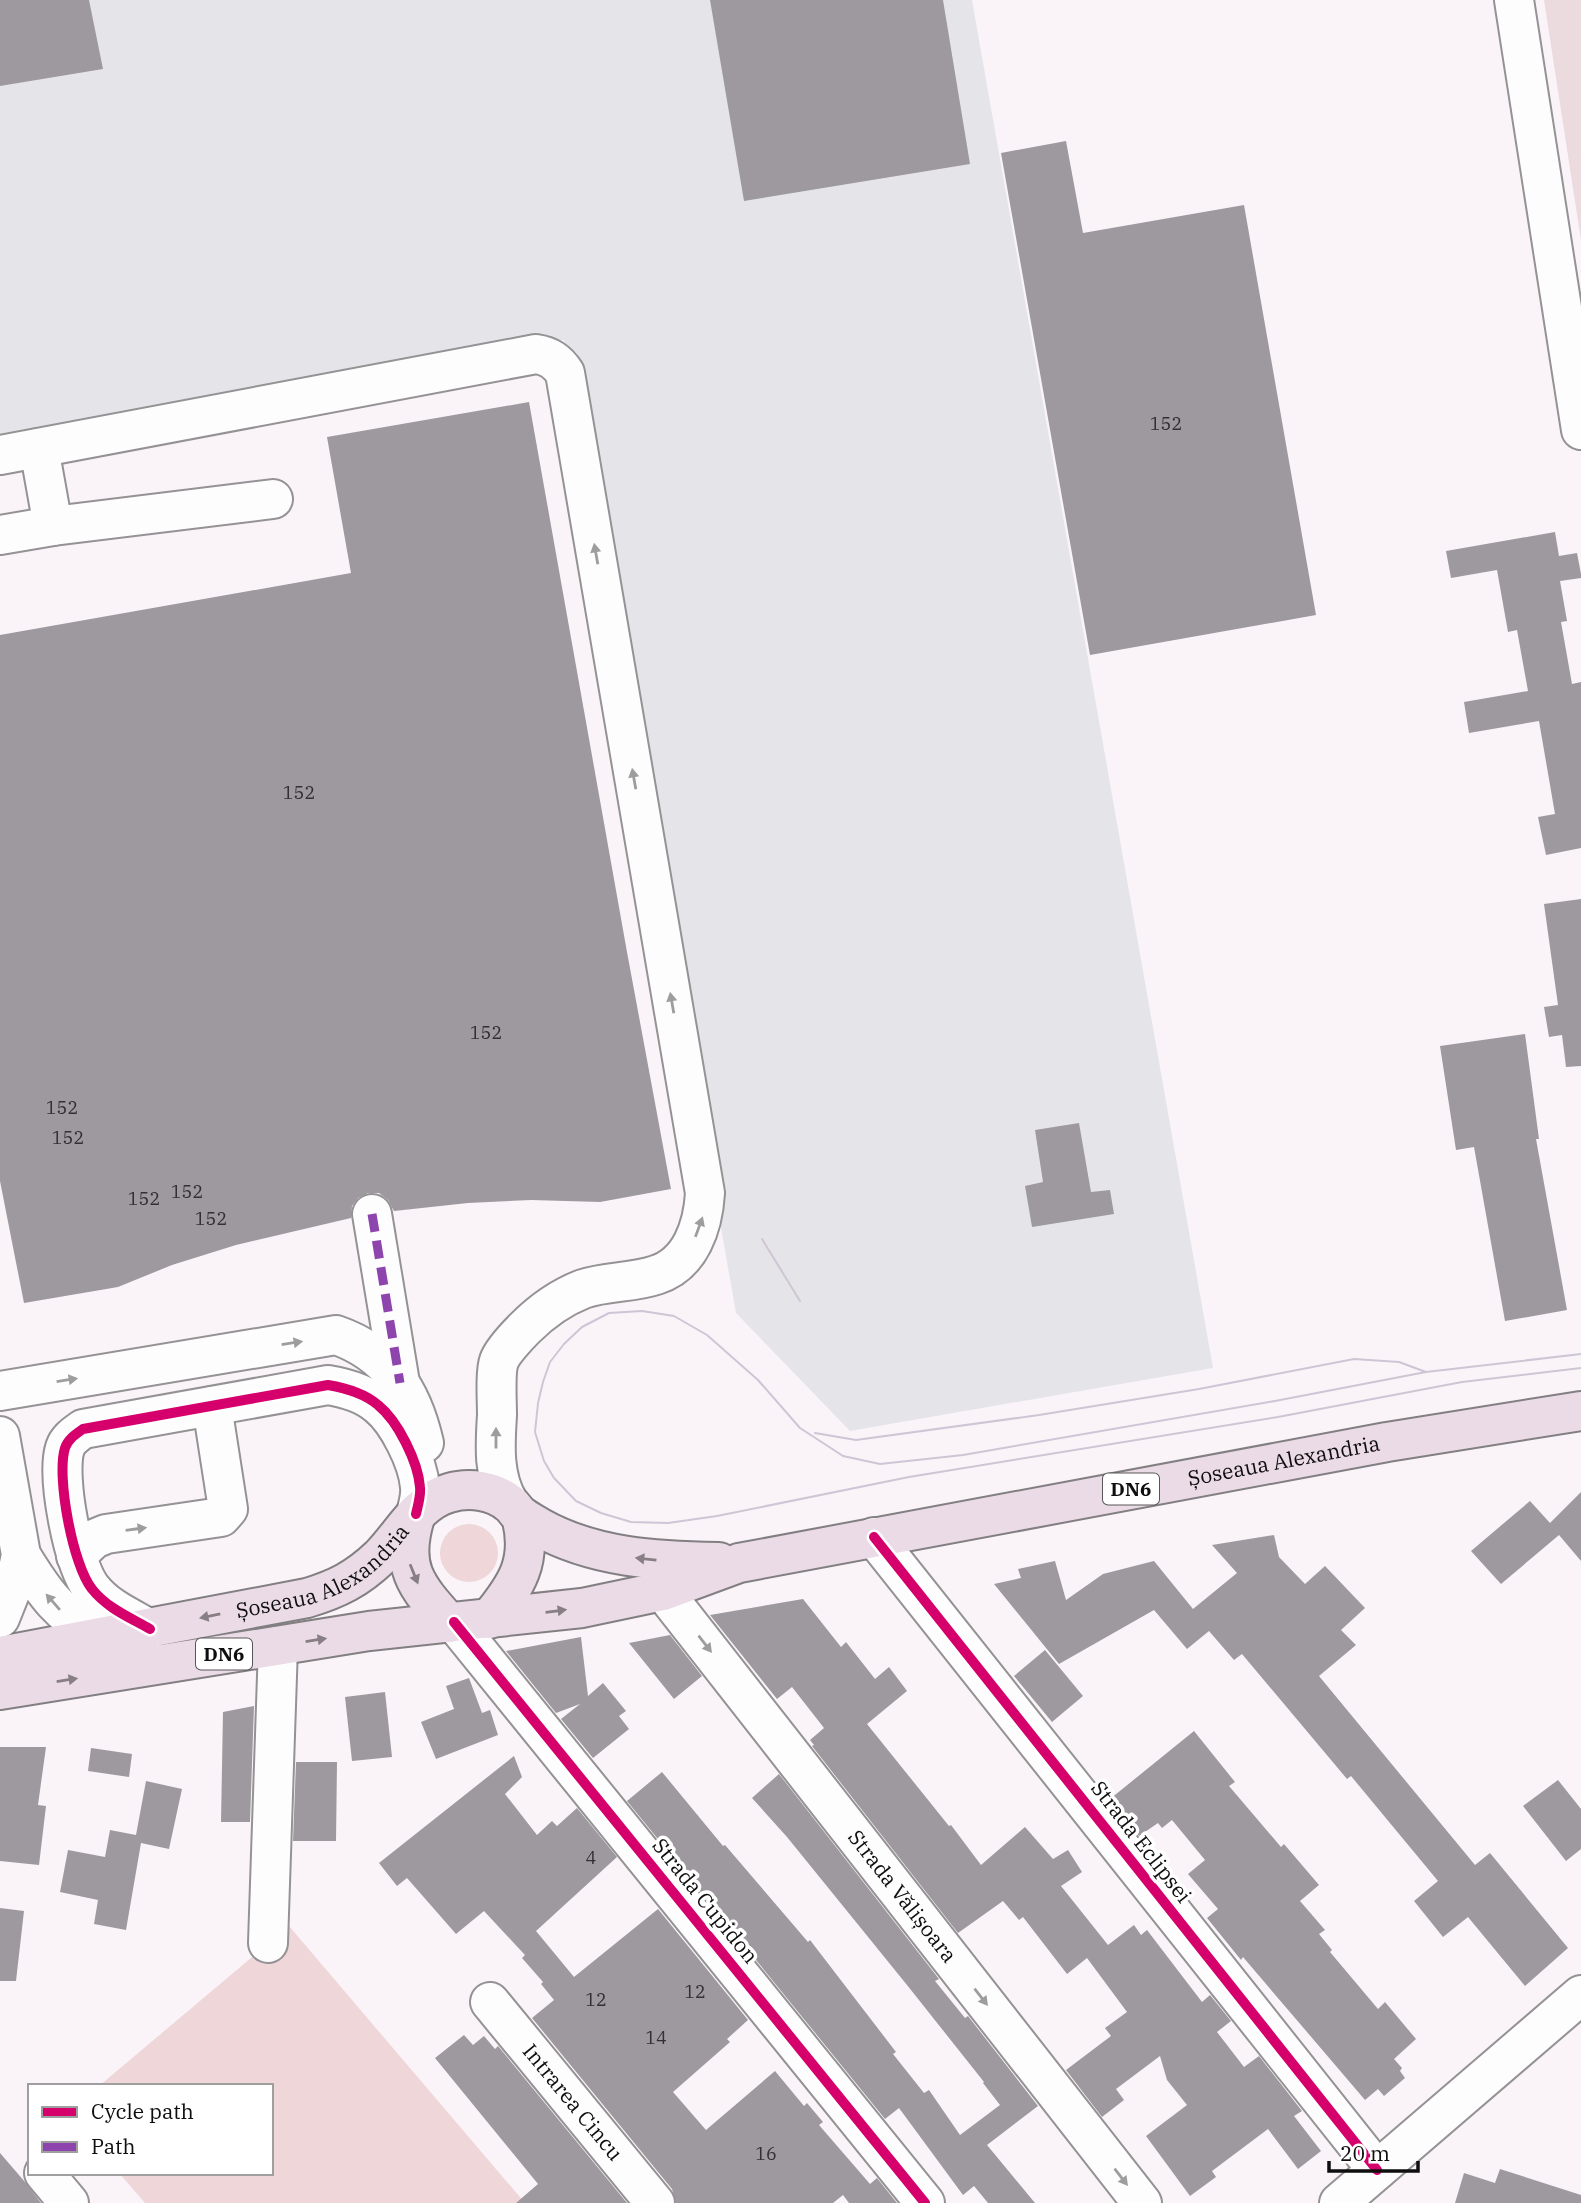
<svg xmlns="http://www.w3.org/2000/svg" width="1581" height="2203" font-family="'IBM Plex Serif',serif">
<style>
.industrial{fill:#e5e5e9}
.green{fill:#eed6d9}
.cemetery{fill:#ebdade}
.building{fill:#9e999e}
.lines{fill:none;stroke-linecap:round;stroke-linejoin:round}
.minor-casing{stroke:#949294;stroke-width:42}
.major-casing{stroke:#827f81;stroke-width:42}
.minor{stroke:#fefdfe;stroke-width:38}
.major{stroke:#ebdbe7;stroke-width:38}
.tram{stroke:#cec6d5;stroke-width:2}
.quiet{stroke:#8e44ad;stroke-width:9;stroke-dasharray:18 9;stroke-linecap:butt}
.cycleway-casing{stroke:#fff;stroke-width:15}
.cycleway{stroke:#d6006c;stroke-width:10}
.oneway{fill:#9e9d9e}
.oneway2{fill:#887f85}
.labels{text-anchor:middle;stroke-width:7;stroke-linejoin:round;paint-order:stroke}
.number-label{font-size:18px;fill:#323132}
.shield{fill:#fff;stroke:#565656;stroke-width:2}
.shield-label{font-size:19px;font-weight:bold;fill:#0e0e0e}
.street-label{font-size:21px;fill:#0e0e0e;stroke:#fff}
</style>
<rect width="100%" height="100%" fill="#faf4f9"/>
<path class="industrial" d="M0,0H972L1213,1368L850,1431L736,1313L564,340L0,442Z"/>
<path class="green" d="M440 1553a29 29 0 1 1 58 0a29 29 0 1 1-58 0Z
M289,1926L525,2203H145L119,2173H271V2086H99Z"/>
<path class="cemetery" d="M1544,0H1581V240Z"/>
<path class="building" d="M0,0H89L103,69L0,86Z
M710,0H943L970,164L744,201Z
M1066,141L1083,233L1244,205L1316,615L1090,655L1001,153Z
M529,402L627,952L671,1189L600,1202L531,1200L468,1203L394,1211L388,1200L379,1193H368L358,1198L352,1206L351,1218L236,1245L172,1265L118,1287L24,1303L0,1181V635L351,573L327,437Z
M1555,532L1559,556L1577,553L1581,574V578L1560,581L1567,621L1561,622L1572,684L1581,682V848L1546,855L1538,817L1555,814L1539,721L1469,733L1464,702L1528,691L1517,630L1508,632L1497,570L1451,578L1446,551Z
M1581,899V1066L1566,1067L1562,1035L1549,1037L1544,1007L1558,1005L1544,904Z
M1525,1034L1539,1139H1536L1567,1310L1505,1321L1474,1147L1456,1150L1440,1046Z
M1079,1123L1091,1192L1110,1190L1114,1214L1032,1227L1025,1186L1043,1182L1035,1130Z
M1581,1492V1561L1559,1535L1501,1584L1471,1551L1530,1501L1550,1523Z
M1274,1535L1279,1557L1305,1584L1325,1566L1365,1608L1341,1630L1356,1645L1319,1676L1475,1865L1490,1853L1568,1948L1525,1986L1468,1917L1443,1937L1414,1901L1438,1881L1351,1776L1347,1779L1242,1654L1234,1660L1209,1631L1187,1649L1154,1610L1059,1664L994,1584L1021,1578L1018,1569L1055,1561L1066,1600L1103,1574L1154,1561L1193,1609L1237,1573L1212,1545Z
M803,1599L841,1647L846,1642L875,1679L889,1667L907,1691L867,1724L949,1826L951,1825L981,1865L1025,1827L1053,1859L1068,1850L1082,1872L1061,1886L1108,1945L1134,1925L1141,1935L1147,1930L1202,2002L1210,1995L1231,2021L1217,2032L1244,2067L1259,2056L1302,2111L1294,2116L1321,2151L1298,2169L1268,2129L1212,2171L1216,2177L1190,2196L1146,2136L1187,2105L1167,2080L1160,2056L1116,2089L1124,2100L1102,2117L1066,2070L1111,2036L1105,2028L1127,2012L1087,1958L1067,1974L1023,1917L1019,1920L1003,1901L958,1933L812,1746L814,1745L810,1740L824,1728L792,1687L777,1699L710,1615Z
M670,1635L702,1676L674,1699L629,1643Z
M581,1637L588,1696L603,1683L626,1711L619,1716L629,1729L593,1758L561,1719L580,1704L556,1713L506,1651Z
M1045,1650L1083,1696L1052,1722L1014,1676Z
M469,1678L482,1713L490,1710L498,1735L436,1759L421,1722L454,1709L446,1686Z
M385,1692L392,1757L352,1761L345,1697Z
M254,1706L250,1822H221L223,1712Z
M1194,1731L1235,1782L1229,1786L1281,1847L1284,1844L1319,1885L1300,1901L1325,1930L1319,1934L1332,1950L1330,1952L1378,2009L1385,2002L1416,2039L1394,2059L1402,2068L1400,2071L1405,2078L1384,2096L1378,2089L1365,2100L1243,1957L1241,1960L1207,1918L1218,1909L1188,1874L1205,1860L1172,1820L1162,1828L1158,1823L1139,1836L1110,1799Z
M0,1747H46L38,1805L46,1806L39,1865L0,1861Z
M91,1748L132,1754L129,1777L88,1771Z
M514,1756L522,1777L505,1794L537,1835L552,1821L557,1826L577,1808L617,1857L536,1931L574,1977L658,1909L748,2020L727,2039L730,2042L673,2092L706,2130L775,2071L804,2106L807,2103L823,2122L819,2125L870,2184L877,2178L897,2203H849L843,2195L833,2203H676L672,2189L532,2018L554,2000L541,1984L543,1982L522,1958L525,1955L484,1911L456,1934L407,1878L397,1886L379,1863Z
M296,1762H337L336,1841H293Z
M662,1772L723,1846L725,1845L808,1942L810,1940L896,2052L893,2054L924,2093L929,2090L960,2135L1000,2105L983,2083L984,2082L907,1985L787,1837L752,1798L779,1774L939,1979L935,1981L965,2018L968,2016L1038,2106L987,2145L1035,2203H988L974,2186L963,2195L899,2108L885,2119L627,1801Z
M1558,1780L1581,1809V1849L1566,1861L1523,1806Z
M146,1781L182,1789L169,1849L141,1843L126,1930L94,1924L98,1900L60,1892L68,1850L105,1857L110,1830L136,1835Z
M0,1908L24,1911L16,1981H0Z
M464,2035L473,2045L484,2036L495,2049L498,2046L627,2203H516L538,2184L435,2058Z
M0,2153L25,2182L41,2203H0Z
M1500,2169L1581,2195V2203H1455L1464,2173L1495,2183Z"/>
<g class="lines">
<defs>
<g id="minor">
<path d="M1514,0L1581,430"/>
<path d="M39,448L53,526L273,499"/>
<path d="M0,455L536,354C549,356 557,361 565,373L705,1193C703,1226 691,1264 656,1275C633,1283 606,1281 583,1289C560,1298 542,1311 525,1328C518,1335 502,1352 499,1361C495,1372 497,1402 497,1415C495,1445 493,1477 509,1503"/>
<path d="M0,535L53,526"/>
<path d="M372,1214L400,1383"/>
<path d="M0,1391L336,1335C388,1353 412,1391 424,1443"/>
<path d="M0,1436L21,1555L16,1578L0,1618"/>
<path d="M874,1537L1377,2170"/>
<path d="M21,1555C44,1593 60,1615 99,1637"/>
<path d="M76,1556L94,1539L106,1534L221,1517L228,1509L212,1406"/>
<path id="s1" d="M663,1591L1142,2203"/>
<path d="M454,1622L925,2203"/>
<path d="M150,1629C129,1617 107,1608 92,1589C73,1566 56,1476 65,1448C68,1439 76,1434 83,1429L328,1385C346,1388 364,1393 378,1405C398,1421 418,1462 420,1487C421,1496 418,1505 416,1514"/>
<path d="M268,1943L278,1646"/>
<path id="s2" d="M490,2002L655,2203"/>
<path d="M44,2173L69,2203"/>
<path d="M1339,2203L1581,1995"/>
</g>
<g id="major">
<path d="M416,1514C399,1567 415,1585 449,1623"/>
<path d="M489,1619C517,1585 533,1561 521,1516"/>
<path id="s3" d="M0,1656L307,1598C337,1589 357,1579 380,1557C402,1535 417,1502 449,1493C469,1487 493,1490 510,1504C514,1507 516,1512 520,1515C526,1520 533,1523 539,1527C594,1558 657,1561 719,1562"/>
<path id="s4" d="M0,1690L369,1631L582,1608L663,1591L739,1563L1387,1442L1581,1411"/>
</g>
</defs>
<use href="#minor" class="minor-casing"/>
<use href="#major" class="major-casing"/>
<use href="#minor" class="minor"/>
<use href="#major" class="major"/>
<path class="tram" d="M762,1239L800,1301
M1581,1354L1426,1372L1275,1401L963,1455L880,1464L843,1456L800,1428L758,1380L707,1335L674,1316L642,1311L609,1313L582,1327L564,1344L550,1362L543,1382L538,1403L535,1432L544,1461L554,1478L576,1501L601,1513L631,1522L668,1523L717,1516L909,1477L1278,1417L1462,1382L1581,1368
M815,1433L856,1440L1039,1415L1199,1389L1354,1359L1399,1362L1426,1372"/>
<path class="quiet" d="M372,1214L400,1383"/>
<defs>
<path id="cycleway" d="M874,1537L1377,2170
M454,1622L925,2203
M150,1629C129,1617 107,1608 92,1589C73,1566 56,1476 65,1448C68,1439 76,1434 83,1429L328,1385C346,1388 364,1393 378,1405C398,1421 418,1462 420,1487C421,1496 418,1505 416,1514"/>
</defs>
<use href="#cycleway" class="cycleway-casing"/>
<use href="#cycleway" class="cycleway"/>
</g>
<defs><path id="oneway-solid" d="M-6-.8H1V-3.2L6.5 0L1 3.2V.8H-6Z" transform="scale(1.75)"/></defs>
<g class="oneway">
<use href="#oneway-solid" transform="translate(596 554) rotate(-100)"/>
<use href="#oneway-solid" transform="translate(634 779) rotate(-100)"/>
<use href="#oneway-solid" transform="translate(672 1003) rotate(-100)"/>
<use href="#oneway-solid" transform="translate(699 1227) rotate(-70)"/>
<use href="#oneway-solid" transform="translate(292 1343) rotate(-9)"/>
<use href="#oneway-solid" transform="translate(67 1380) rotate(-9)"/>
<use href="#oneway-solid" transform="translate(496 1438) rotate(-90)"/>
<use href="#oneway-solid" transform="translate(136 1529) rotate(-8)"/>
<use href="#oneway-solid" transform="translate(53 1602) rotate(-131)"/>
<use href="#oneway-solid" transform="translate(705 1644) rotate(52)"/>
<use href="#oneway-solid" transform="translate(981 1997) rotate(52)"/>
<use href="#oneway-solid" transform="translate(1121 2177) rotate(52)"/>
</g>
<g class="oneway2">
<use href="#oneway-solid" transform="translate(646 1559) rotate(-174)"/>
<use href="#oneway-solid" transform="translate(414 1574) rotate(68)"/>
<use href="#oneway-solid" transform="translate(556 1611) rotate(-7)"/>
<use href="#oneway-solid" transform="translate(210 1616) rotate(168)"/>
<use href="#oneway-solid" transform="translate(316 1640) rotate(-9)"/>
<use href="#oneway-solid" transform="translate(67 1680) rotate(-9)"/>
</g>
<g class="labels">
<g class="number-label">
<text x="1166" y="430">152</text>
<text x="299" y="799">152</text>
<text x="486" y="1039">152</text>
<text x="62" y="1114">152</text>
<text x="68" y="1144">152</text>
<text x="187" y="1198">152</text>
<text x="144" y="1205">152</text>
<text x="211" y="1225">152</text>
<text x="591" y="1864">4</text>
<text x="695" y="1998">12</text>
<text x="596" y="2006">12</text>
<text x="656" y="2044">14</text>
<text x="766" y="2160">16</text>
</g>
<g class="shield">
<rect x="1103" y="1473.5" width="56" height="31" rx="5"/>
<rect x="196" y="1638.5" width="56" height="31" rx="5"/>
</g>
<g class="shield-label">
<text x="1131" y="1496">DN6</text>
<text x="224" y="1661">DN6</text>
</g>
<g class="street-label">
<text dy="7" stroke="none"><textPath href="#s4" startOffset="1306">Șoseaua Alexandria</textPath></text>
<text dy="7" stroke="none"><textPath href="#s3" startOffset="338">Șoseaua Alexandria</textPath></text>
<text transform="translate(1141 1842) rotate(52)" y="7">Strada Eclipsei</text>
<text dy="7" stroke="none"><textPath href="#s1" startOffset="388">Strada Vălișoara</textPath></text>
<text transform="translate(705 1901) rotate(51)" y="7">Strada Cupidon</text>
<text dy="7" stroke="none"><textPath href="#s2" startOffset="130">Intrarea Cincu</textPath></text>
</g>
</g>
<rect x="28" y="2084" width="245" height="91" fill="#ffffff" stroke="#9f9f9f" stroke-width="2"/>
<rect x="42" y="2107" width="35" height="10" fill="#d6006c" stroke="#9f9f9f" stroke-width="2"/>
<text x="91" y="2119" font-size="21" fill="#0e0e0e">Cycle path</text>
<rect x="42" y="2142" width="35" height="10" fill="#8e44ad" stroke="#9f9f9f" stroke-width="2"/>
<text x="91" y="2154" font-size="21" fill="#0e0e0e">Path</text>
<path d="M1329 2161v10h89v-10" fill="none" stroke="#0e0e0e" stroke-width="3.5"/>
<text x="1340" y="2161" font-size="21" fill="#0e0e0e" stroke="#ffffff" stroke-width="5" paint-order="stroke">20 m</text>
</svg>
